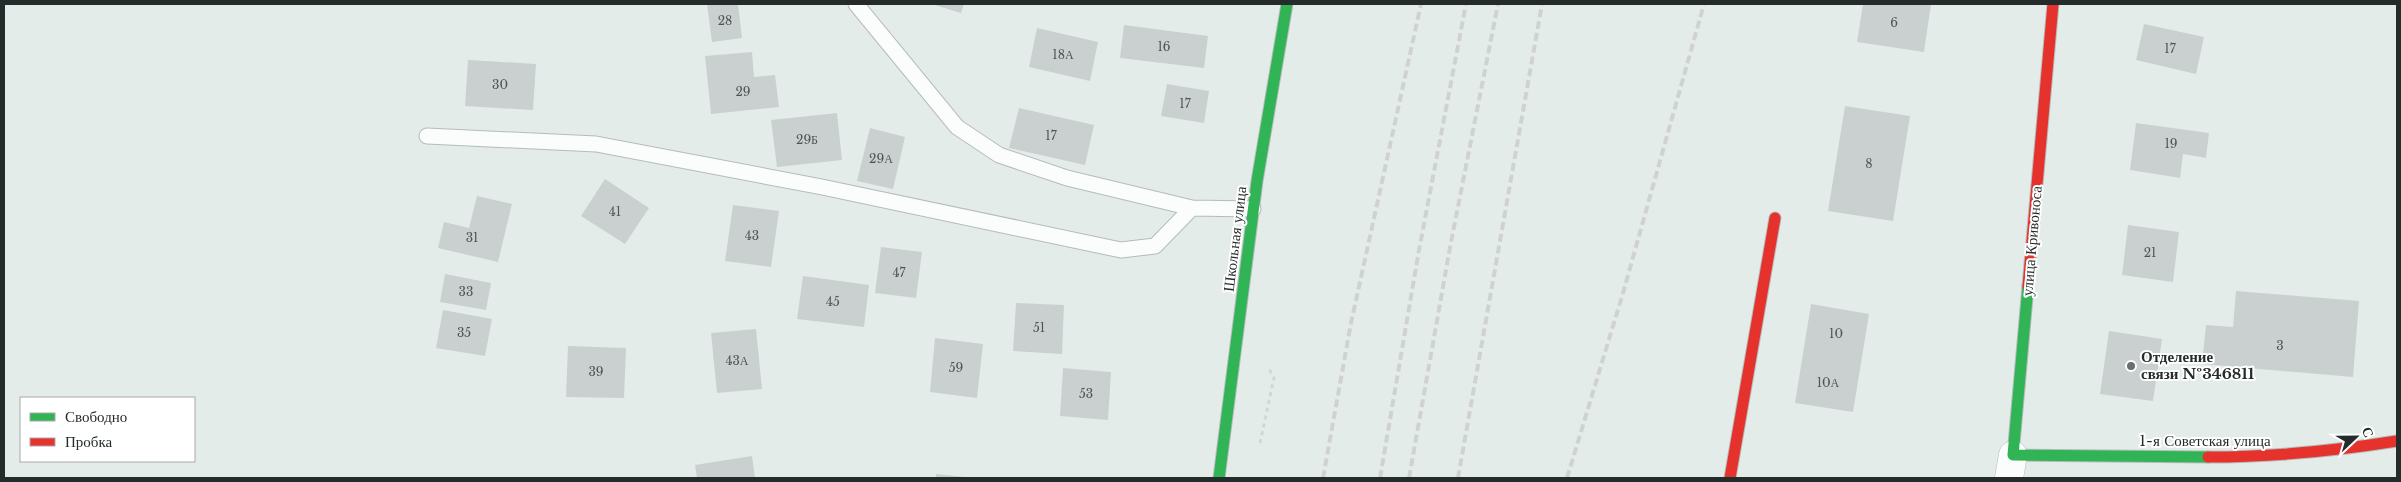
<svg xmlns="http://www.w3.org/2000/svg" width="2401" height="482" font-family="'Libre Baskerville',serif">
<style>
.building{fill:#cad0d0}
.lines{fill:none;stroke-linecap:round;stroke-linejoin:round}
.lane-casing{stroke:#b5bcba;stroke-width:17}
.street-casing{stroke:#b5bcba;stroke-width:29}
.fast-casing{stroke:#b5bcba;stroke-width:13}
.jam-casing{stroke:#b5bcba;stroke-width:13}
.path{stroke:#d3d6d5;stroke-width:3;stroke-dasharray:4 4;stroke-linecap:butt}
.lane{stroke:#fbfcfc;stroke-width:15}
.street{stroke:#fbfcfc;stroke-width:28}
.fast{stroke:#30b455;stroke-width:11}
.jam{stroke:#e5322d;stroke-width:11}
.rail{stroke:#d0d2d1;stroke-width:4;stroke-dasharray:8 4;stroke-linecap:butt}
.poi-dot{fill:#686f6d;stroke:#fff;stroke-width:2}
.labels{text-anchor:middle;stroke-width:4;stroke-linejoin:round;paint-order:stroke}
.number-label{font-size:12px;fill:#4e5454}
.street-label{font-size:15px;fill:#252b2a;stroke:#fff}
.poi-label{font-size:15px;font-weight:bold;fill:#252b2a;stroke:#fff;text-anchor:start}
</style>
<rect width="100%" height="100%" fill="#e4ecea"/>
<path class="building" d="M707,4H738L742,38L712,42Z
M931,4H964L961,13Z
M1863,4H1931L1924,52L1857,42Z
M2144,24L2204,37L2196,74L2136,60Z
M1124,25L1208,36L1204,68L1120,58Z
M1037,28L1098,42L1090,81L1029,67Z
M752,52L754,77L775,75L779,107L711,114L705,56Z
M468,60L536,64L533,110L465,106Z
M1167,84L1209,91L1204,123L1161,116Z
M1845,106L1910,116L1893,221L1828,211Z
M1019,108L1094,125L1085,165L1009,148Z
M837,113L842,160L777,167L771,120Z
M2136,123L2209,133L2206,158L2183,154L2180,178L2130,170Z
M870,128L905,137L893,189L857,181Z
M605,179L649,208L625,244L581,216Z
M477,196L512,204L498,262L438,248L444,222L469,228Z
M733,205L779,211L771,267L725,261Z
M2128,225L2179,232L2173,282L2122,275Z
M881,247L922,252L916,298L875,293Z
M445,274L491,283L486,310L440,302Z
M803,276L869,285L864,327L797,319Z
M2236,291L2359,301L2353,377L2202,364L2206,325L2233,327Z
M1016,303L1064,305L1062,354L1013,351Z
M1811,304L1869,314L1853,412L1795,403Z
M443,310L492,319L485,356L436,348Z
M756,329L762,389L717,393L711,333Z
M2109,331L2162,339L2153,401L2100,394Z
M935,338L983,344L977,398L930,392Z
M568,346L626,348L624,398L566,397Z
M1063,368L1111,372L1108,420L1060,416Z
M752,456L755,478H697L695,465Z
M936,474L965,477V478H936Z"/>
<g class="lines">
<defs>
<path id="lane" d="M856,4L957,127L999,155L1067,178L1192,208L1253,209
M427,136L596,144L822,187L1121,250L1155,246L1192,208"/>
<path id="street" d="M2009,478L2013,455"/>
<path id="fast" d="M2028,286L2013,455L2208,457
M1219,478L1257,181L1287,4"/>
<path id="jam" d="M2028,286L2053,4
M2208,457C2272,457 2334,451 2397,441
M1730,478L1775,218"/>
</defs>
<use href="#lane" class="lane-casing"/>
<use href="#street" class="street-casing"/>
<use href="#fast" class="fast-casing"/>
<use href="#jam" class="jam-casing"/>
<path class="path" d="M1260,443L1274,378L1268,367"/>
<use href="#lane" class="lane"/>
<use href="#street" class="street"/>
<use href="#fast" class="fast"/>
<use href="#jam" class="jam"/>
<path class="rail" d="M1323,478L1351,323L1421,4
M1380,478L1419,250L1466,4
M1409,478L1451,242L1498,4
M1458,478L1542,4
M1567,478L1623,293L1704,4"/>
</g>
<circle class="poi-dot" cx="2131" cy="366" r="5"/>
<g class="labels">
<g class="number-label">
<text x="725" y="25">28</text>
<text x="1894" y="27">6</text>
<text x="1164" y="51">16</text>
<text x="2170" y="53">17</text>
<text x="1063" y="59">18А</text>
<text x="500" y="89">30</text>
<text x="743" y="96">29</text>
<text x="1185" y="108">17</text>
<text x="1051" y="140">17</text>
<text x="807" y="144">29Б</text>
<text x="2171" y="148">19</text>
<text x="881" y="163">29А</text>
<text x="1869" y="168">8</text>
<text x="615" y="216">41</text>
<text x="752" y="240">43</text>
<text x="472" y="242">31</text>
<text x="2150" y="257">21</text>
<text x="899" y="277">47</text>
<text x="466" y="296">33</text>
<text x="833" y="306">45</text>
<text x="1039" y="332">51</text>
<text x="464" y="337">35</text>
<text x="1836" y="338">10</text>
<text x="2280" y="350">3</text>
<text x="737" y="365">43А</text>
<text x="956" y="372">59</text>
<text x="596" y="376">39</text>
<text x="1828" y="387">10А</text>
<text x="1086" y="398">53</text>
</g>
<g class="street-label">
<text transform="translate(1235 239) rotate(-83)" y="5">Школьная улица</text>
<text transform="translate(2032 241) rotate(-85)" y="5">улица Кривоноса</text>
<text x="2205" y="446">1-я Советская улица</text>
</g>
<g class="poi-label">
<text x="2141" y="362">Отделение<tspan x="2141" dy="17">связи №346811</tspan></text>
</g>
</g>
<rect width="2401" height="482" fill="none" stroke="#252b2a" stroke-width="10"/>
<rect x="20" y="397" width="175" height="65" fill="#ffffff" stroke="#a8aaaa"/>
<rect x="30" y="413" width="25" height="8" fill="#30b455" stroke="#a8aaaa"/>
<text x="65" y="422" font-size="15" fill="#252b2a">Свободно</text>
<rect x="30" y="438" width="25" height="8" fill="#e5322d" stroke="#a8aaaa"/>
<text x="65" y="447" font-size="15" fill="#252b2a">Пробка</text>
<g transform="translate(2356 437) rotate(68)" stroke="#ffffff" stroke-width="4" paint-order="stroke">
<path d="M0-4L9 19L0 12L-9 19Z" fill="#252b2a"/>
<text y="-8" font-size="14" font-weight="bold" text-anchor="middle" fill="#252b2a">С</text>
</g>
</svg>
